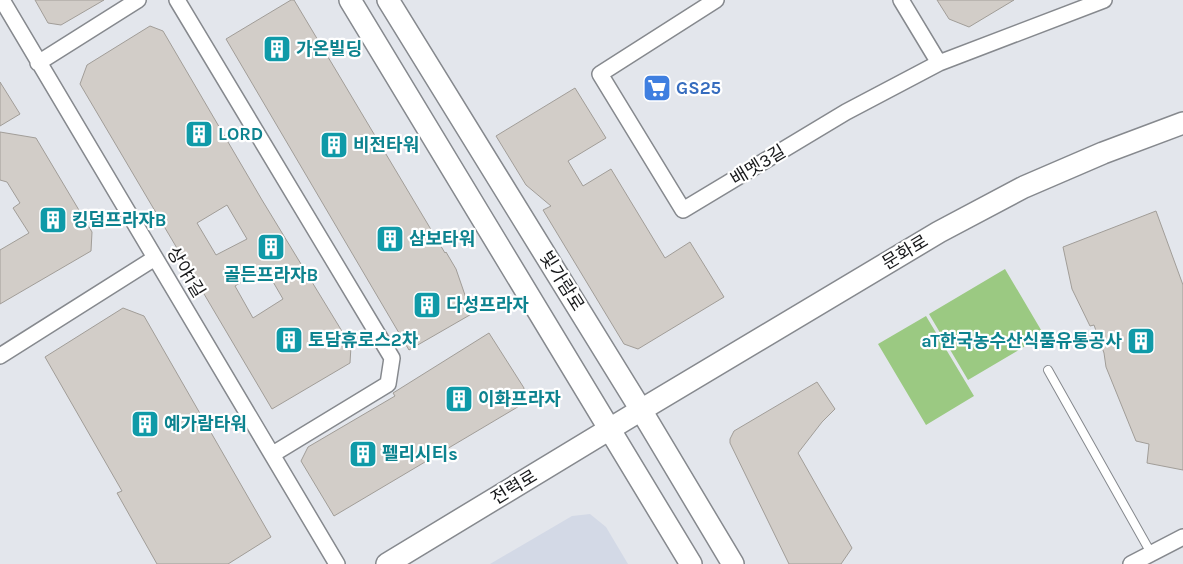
<svg xmlns="http://www.w3.org/2000/svg" width="1183" height="564" font-family="Karla,'Noto Sans KR',sans-serif">
<style>
.built{fill:#d3d9e6}
.green{fill:#9bc982}
.building{fill:#d2cdc8;stroke:#a19d98;fill-rule:evenodd}
.lines{fill:none;stroke-linecap:round;stroke-linejoin:round}
.lane-casing{stroke:#86898e;stroke-width:10}
.street-casing{stroke:#86898e;stroke-width:18}
.secondary-casing{stroke:#86898e;stroke-width:24}
.lane{stroke:#fff;stroke-width:8}
.street{stroke:#fff;stroke-width:15}
.secondary{stroke:#fff;stroke-width:21}
.labels{text-anchor:middle;stroke-width:4.5;stroke-linejoin:round;paint-order:stroke}
.culture-label{font-size:18px;font-weight:bold;fill:#0d838f;stroke:#fff;text-anchor:start}
.shop-label{font-size:18px;font-weight:bold;fill:#366cbe;stroke:#fff;text-anchor:start}
.street-label{font-size:18px;fill:#18191b;stroke:#fff}
</style>
<rect width="100%" height="100%" fill="#e3e6ec"/>
<path class="built" d="M590,514L606,527L628,564H490L572,516Z"/>
<path class="green" d="M1005,269L1044,335L968,380L929,314Z
M926,316L974,396L926,425L878,344Z"/>
<path class="building" d="M35,0H104L61,25L48,23Z
M291,0H294L445,253L446,252L456,269L466,298L475,312L409,350L226,39Z
M937,0H1014L969,27L949,19Z
M150,26L163,31L262,200L351,346L350,363L272,409L80,84L87,65ZM227,205L247,239L216,255L197,223ZM265,268L283,299L253,318L235,286Z
M0,82L20,114L0,126Z
M575,88L606,138L568,161L583,186L611,169L665,258L690,242L724,297L638,349L624,344L543,210L551,206L526,185L496,136Z
M0,132L36,138L92,232L91,251L0,304V250L29,233L13,208L20,203L7,182L0,180Z
M1156,211L1183,285V470L1147,463L1149,444L1136,441L1106,367L1104,353L1094,325L1090,326L1072,289L1063,247Z
M123,308L144,316L271,537L228,564H157L117,493L122,491L45,357Z
M489,333L524,388L521,405L334,516L301,461L308,447L395,396L393,393Z
M817,382L835,409L822,422L798,453L852,548L841,564H789L730,443V439L734,431Z"/>
<g class="lines">
<defs>
<path id="lane" d="M1048,370L1151,553"/>
<path id="street" d="M2,0L337,564
M177,0L392,358L388,384L273,454
M716,0L600,74L683,210L846,112L939,63L1104,0
M901,0L939,63
M38,63L138,0
M0,356L155,258
M1131,564L1183,537"/>
<path id="secondary" d="M350,0L691,564
M388,0L641,410L733,564
M387,564L641,410L939,232L1024,187L1103,153L1183,123"/>
</defs>
<use href="#lane" class="lane-casing"/>
<use href="#street" class="street-casing"/>
<use href="#secondary" class="secondary-casing"/>
<use href="#lane" class="lane"/>
<use href="#street" class="street"/>
<use href="#secondary" class="secondary"/>
</g>
<defs>
<symbol id="building-square" viewBox="-11 -11 22 22"><rect x="-9" y="-9" width="18" height="18" rx="4" fill="#0f9aa8" stroke="#fff"/><path d="M-4-6H4V6H1V3H-1V6H-4ZM-2.5-4.3h1.7v1.8h-1.7ZM.8-4.3h1.7v1.8H.8ZM-2.5-1h1.7V.8h-1.7ZM.8-1h1.7V.8H.8Z" fill="#fff"/></symbol>
<symbol id="supermarket-square" viewBox="-11 -11 22 22"><rect x="-9" y="-9" width="18" height="18" rx="4" fill="#3f7fe0" stroke="#fff"/><path d="M-6-5.5h2.5l.6 2H6L4.5 2H-2.5L-4.4-4H-6ZM-1.5 3.2a1.3 1.3 0 1 0 .1 0ZM3 3.2a1.3 1.3 0 1 0 .1 0Z" fill="#fff"/></symbol>
</defs>
<g fill-rule="evenodd">
<use href="#building-square" x="261" y="33" width="32" height="32"/>
<use href="#supermarket-square" x="641" y="72" width="32" height="32"/>
<use href="#building-square" x="183" y="118" width="32" height="32"/>
<use href="#building-square" x="318" y="129" width="32" height="32"/>
<use href="#building-square" x="37" y="204" width="32" height="32"/>
<use href="#building-square" x="374" y="223" width="32" height="32"/>
<use href="#building-square" x="255" y="231" width="32" height="32"/>
<use href="#building-square" x="411" y="289" width="32" height="32"/>
<use href="#building-square" x="273" y="324" width="32" height="32"/>
<use href="#building-square" x="1125" y="325" width="32" height="32"/>
<use href="#building-square" x="443" y="383" width="32" height="32"/>
<use href="#building-square" x="129" y="408" width="32" height="32"/>
<use href="#building-square" x="347" y="438" width="32" height="32"/>
</g>
<g class="labels">
<g class="culture-label">
<text x="296" y="55">가온빌딩</text>
<text x="218" y="140">LORD</text>
<text x="353" y="151">비전타워</text>
<text x="72" y="226">킹덤프라자B</text>
<text x="409" y="245">삼보타워</text>
<text x="271" y="281" text-anchor="middle">골든프라자B</text>
<text x="446" y="311">다성프라자</text>
<text x="308" y="346">토담휴로스2차</text>
<text x="1122" y="347" text-anchor="end">aT한국농수산식품유통공사</text>
<text x="478" y="405">이화프라자</text>
<text x="164" y="430">예가람타워</text>
<text x="382" y="460">펠리시티s</text>
</g>
<g class="shop-label">
<text x="676" y="94">GS25</text>
</g>
<g class="street-label">
<text transform="translate(758 165) rotate(-31)" y="6">배멧3길</text>
<text transform="translate(905 252) rotate(-31)" y="6">문화로</text>
<text transform="translate(186 272) rotate(59)" y="6">상야1길</text>
<text transform="translate(562 281) rotate(58)" y="6">빛가람로</text>
<text transform="translate(514 487) rotate(-31)" y="6">전력로</text>
</g>
</g>
</svg>
